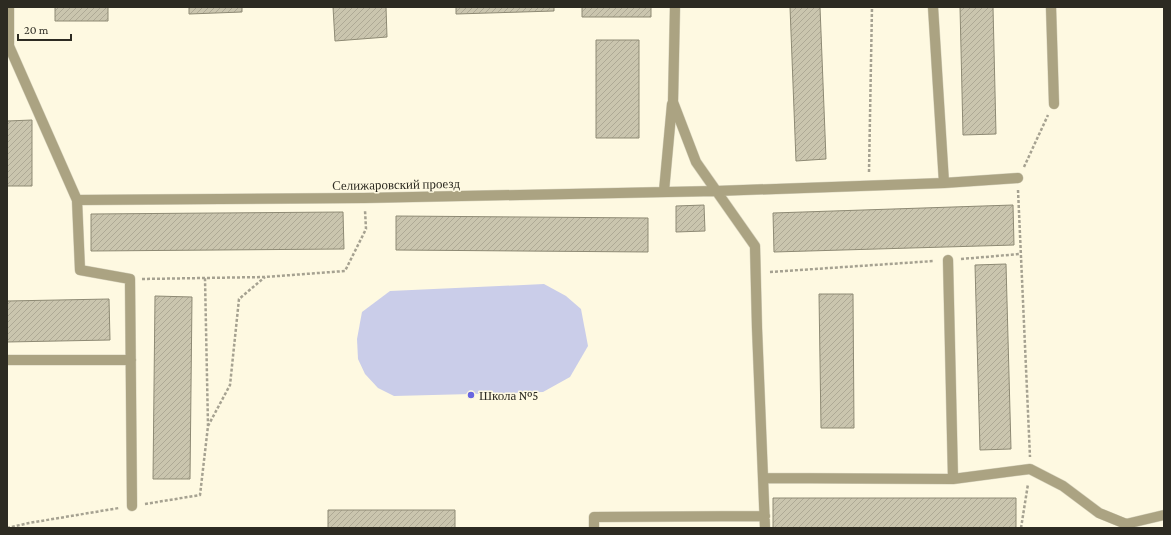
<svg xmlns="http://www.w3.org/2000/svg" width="1171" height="535" font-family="'Crimson Pro',serif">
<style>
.pitch{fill:#cacde9}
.building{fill:url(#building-hatch);stroke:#8e8a74}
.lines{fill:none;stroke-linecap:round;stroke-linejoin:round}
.minor-casing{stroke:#d8d4bf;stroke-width:11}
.path{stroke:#a6a291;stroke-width:2.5;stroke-dasharray:3 2;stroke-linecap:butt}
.minor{stroke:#aba382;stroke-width:10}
.poi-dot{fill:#6966df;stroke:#fef9e1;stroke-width:1.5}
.labels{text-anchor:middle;stroke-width:3;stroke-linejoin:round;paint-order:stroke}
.street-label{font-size:13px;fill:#2d2b22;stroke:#fef9e1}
.poi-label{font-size:13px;fill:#2d2b22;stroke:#fef9e1;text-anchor:start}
</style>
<defs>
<pattern id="building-hatch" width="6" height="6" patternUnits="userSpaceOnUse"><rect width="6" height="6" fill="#cac5ae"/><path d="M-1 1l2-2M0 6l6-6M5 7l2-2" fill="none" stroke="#aea995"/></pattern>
</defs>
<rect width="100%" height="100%" fill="#fef9e1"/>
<path class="pitch" d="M544,284L566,296L581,309L588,346L570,377L543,392L394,396L378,388L365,374L358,359L357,339L362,312L390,291Z"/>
<path class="building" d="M55,7H108V21H55Z
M189,7H242V12L189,14Z
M333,7H386L387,37L335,41Z
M456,7H554V11L456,14Z
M582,7H651V17H582Z
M790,7H820L826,159L796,161Z
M960,7H993L996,134L963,135Z
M596,40H639V138H596Z
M32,120V186H7V121Z
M704,205L705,231L676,232V206Z
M1013,205L1014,245L774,252L773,213Z
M343,212L344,249L91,251V214Z
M396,216L648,218V252L396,250Z
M1006,264L1011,449L980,450L975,265Z
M819,294H853L854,428H821Z
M155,296L192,297L190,479H153Z
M109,299L110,340L7,342V301Z
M773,498H1016V528H773Z
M328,510H455V528H328Z"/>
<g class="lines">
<defs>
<path id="minor" d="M9,7V46L77,200L80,270L130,279L132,506
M675,7L673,102L696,162L755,246L757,328L765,528
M933,7L944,183L1018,178
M1051,7L1054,104
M664,191L672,104
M77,200L364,198L716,191L944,183
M7,360H131
M763,478L953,479L948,260
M953,479L1030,469L1063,486L1099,513L1126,524L1164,515
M594,528V517L765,516"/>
</defs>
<use href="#minor" class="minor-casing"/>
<path class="path" d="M1024,167L1048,115
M869,172L872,7
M1018,190L1030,457
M961,259L1020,254
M770,272L934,261
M142,279L265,277L345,271L366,229L365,210
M208,426L230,385L239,299L265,277
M145,504L200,495L208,426L205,278
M7,528L29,523L119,508
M1021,528L1028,484"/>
<use href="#minor" class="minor"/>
</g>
<circle class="poi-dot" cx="471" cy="395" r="4"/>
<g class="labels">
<g class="street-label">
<text transform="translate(396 184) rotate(-1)" y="5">Селижаровский проезд</text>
</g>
<g class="poi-label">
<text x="479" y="400">Школа №5</text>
</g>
</g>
<rect width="1171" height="535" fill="none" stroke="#2d2b22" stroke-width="16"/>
<path d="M18 34v6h53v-6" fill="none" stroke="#2d2b22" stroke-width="2"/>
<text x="24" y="34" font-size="12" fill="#2d2b22" stroke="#fef9e1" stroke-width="3" paint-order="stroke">20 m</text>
</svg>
